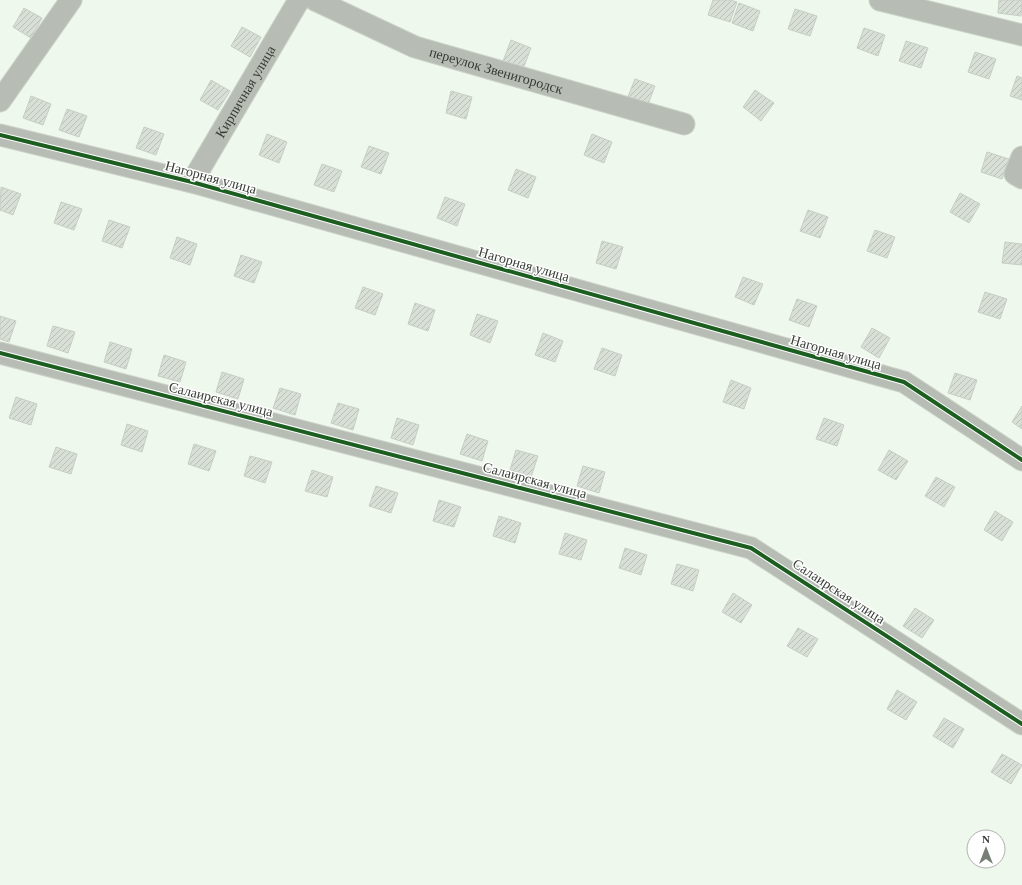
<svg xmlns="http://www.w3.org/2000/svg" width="1022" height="885" font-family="Georgia,serif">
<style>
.building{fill:url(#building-hatch);stroke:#c7cec4}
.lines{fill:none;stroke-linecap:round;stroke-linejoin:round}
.minor-casing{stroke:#cbd2c8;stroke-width:23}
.minor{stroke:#b7bdb5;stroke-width:21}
.cycleway-casing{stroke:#fff;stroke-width:6}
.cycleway{stroke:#1b5e20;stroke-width:4}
.labels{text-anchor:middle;stroke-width:3;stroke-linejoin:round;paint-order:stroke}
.street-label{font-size:14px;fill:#373d35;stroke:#fff}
</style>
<defs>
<pattern id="building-hatch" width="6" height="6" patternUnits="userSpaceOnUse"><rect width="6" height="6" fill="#d8dfd6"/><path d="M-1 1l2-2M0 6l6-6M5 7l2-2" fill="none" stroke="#bac0b8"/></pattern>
</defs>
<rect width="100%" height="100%" fill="#eff8ec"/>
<path class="building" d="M713,0H730L737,2L730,22L708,15Z
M999,0H1022L1021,16L998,13Z
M739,3L760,11L753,31L732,23Z
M24,8L42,18L31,38L13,27Z
M795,9L817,16L810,36L788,29Z
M242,27L261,37L250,57L231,46Z
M864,28L885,35L878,56L857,48Z
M511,40L531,48L523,69L503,61Z
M906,41L928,48L921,68L899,61Z
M975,52L996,59L989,79L968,72Z
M1017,76L1022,78V100L1010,96Z
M635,79L655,86L647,107L627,99Z
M211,80L230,91L218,110L200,100Z
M755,90L774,103L761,121L743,107Z
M451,91L472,97L466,119L446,113Z
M31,96L51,104L43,125L23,118Z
M67,109L87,116L79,137L59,130Z
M144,127L164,134L156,155L136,148Z
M267,134L287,142L279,163L259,155Z
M592,134L612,142L604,163L584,155Z
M369,146L389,153L381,174L361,167Z
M987,152L1009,159L1002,179L981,172Z
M322,164L342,171L334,192L314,185Z
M516,169L536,177L528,198L508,190Z
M1,187L21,194L13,215L0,210Z
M960,193L980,204L969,223L950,212Z
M445,197L465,204L457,226L437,218Z
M61,202L82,209L74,230L54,223Z
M808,210L828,217L820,238L800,231Z
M109,220L130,227L122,248L102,241Z
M875,230L895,237L887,258L867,251Z
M177,237L197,244L190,265L170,258Z
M602,241L623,247L616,269L596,263Z
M1005,242L1022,244V265L1002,263Z
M241,255L262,262L254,283L234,276Z
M743,277L763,284L754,305L735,297Z
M363,287L383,294L375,315L355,308Z
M985,292L1007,299L1000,319L978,312Z
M797,299L817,306L809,327L789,320Z
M415,303L435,310L428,331L408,324Z
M477,314L498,321L490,343L470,335Z
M0,316L16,321L9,342L0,339Z
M53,326L75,332L68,353L47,346Z
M872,328L890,338L879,358L861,347Z
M543,333L563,341L555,362L535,355Z
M110,342L132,349L126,369L104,362Z
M602,348L622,355L615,376L594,369Z
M164,355L186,362L180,382L158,376Z
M222,372L244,379L238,399L216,392Z
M955,373L977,380L970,400L948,393Z
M731,380L751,388L744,409L723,402Z
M280,388L301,394L295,415L273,408Z
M16,397L37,404L31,425L9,418Z
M338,403L359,409L353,430L331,423Z
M1022,406V429L1012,422Z
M397,418L419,425L413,445L391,438Z
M824,418L844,425L837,446L816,439Z
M127,424L148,431L142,452L121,445Z
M467,434L488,441L482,461L460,454Z
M194,444L216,451L209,471L188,464Z
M56,447L77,454L71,474L49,467Z
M516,450L538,456L531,477L510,470Z
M889,450L908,461L896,480L878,470Z
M250,456L272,462L265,483L244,476Z
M583,466L605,472L599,493L577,486Z
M312,470L333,477L327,497L305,491Z
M936,477L955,487L944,507L925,496Z
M376,486L398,493L391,513L369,506Z
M439,500L461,507L454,527L433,521Z
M995,511L1013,522L1002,541L984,530Z
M499,516L521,523L515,543L493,536Z
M565,533L587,540L581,560L559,554Z
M625,548L647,555L641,575L619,568Z
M677,564L699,570L693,591L671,584Z
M733,593L752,605L741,623L722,612Z
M915,608L934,620L922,638L903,626Z
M798,628L818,639L807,657L787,646Z
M897,690L917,702L906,720L887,709Z
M944,718L964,729L953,748L933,736Z
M1002,754L1022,765L1011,784L991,772Z"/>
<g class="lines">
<defs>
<g id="minor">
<path id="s1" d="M315,0L415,47L684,124"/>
<path d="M880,0L1022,35"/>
<path d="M0,101L71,0"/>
<path d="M0,135L192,182L904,382L1022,460"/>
<path d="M1022,157L1015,174L1022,178"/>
<path id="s2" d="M192,182L299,0"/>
<path d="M0,353L751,548L1022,724"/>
</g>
</defs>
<use href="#minor" class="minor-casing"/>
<use href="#minor" class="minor"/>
<defs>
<path id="cycleway" d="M0,135L192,182L904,382L1022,460
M0,353L751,548L1022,724"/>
</defs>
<use href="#cycleway" class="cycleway-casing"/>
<use href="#cycleway" class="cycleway"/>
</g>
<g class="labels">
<g class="street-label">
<text dy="5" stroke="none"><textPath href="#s1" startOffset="195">переулок Звенигородск</textPath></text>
<text dy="5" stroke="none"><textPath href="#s2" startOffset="105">Кирпичная улица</textPath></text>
<text transform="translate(211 177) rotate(15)" y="5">Нагорная улица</text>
<text transform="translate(524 264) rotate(16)" y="5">Нагорная улица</text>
<text transform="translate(836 352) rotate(16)" y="5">Нагорная улица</text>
<text transform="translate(221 399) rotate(14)" y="5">Салаирская улица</text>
<text transform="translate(535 480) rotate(15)" y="5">Салаирская улица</text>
<text transform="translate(839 591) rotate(33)" y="5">Салаирская улица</text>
</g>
</g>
<g transform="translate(986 849)"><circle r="19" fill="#ffffff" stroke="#afb1ae"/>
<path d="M0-3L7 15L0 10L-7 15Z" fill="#777e75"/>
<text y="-6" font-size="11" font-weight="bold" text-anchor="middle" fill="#373d35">N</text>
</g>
</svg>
